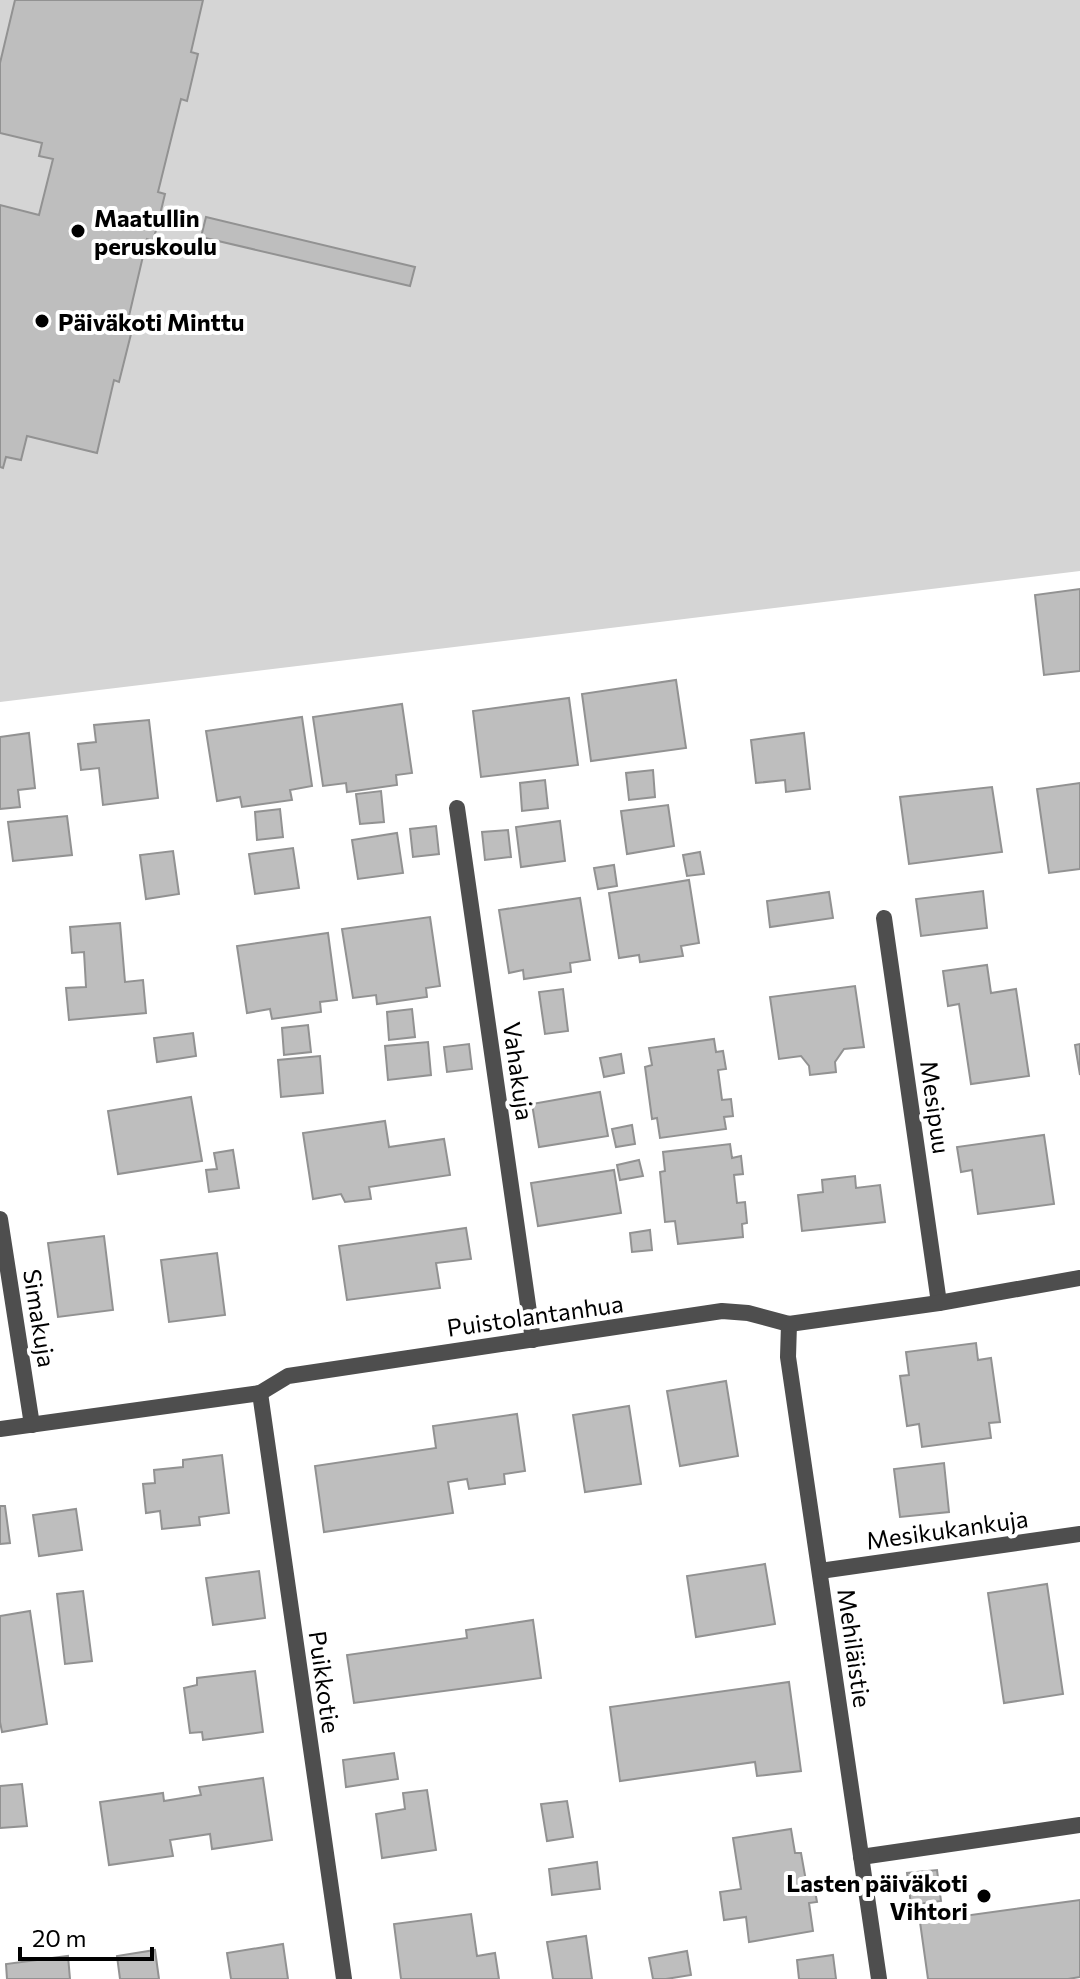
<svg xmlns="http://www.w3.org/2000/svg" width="1080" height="1979" font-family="Commissioner,sans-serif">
<rect width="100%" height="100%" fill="#fff"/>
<path fill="#d5d5d5" d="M0,0H1080V571L0,702Z"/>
<g fill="#bebebe" stroke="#929292" stroke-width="2">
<path d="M15,0H203L191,52L198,54L187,101L181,99L158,192L165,194L158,223L153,241L147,239L125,333L131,334L119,382L114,380L97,453L27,436L21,460L6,457L3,468L0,467V205L39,215L53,159L39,156L42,143L0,133V63Z"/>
<path d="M206,217L415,267L410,286L201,237Z"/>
<path d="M1080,589V671L1044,675L1035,595Z"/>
<path d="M676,680L686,748L591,761L582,694Z"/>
<path d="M569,698L578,765L481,777L473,711Z"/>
<path d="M402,704L412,773L396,775L397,785L347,792L346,783L323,786L313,717Z"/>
<path d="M302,717L312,786L290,790L292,800L242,807L240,797L217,801L206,731Z"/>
<path d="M149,720L158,798L103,805L99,768L81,770L78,744L96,742L94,725Z"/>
<path d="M29,733L35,788L18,790L20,807L0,809V737Z"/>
<path d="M804,733L810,789L786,792L785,780L756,783L751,740Z"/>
<path d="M653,770L655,797L629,800L626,773Z"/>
<path d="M545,780L548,808L522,811L520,783Z"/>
<path d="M1080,783V869L1049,873L1037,789Z"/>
<path d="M992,787L1002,852L909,864L900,797Z"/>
<path d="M381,791L384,822L360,824L356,794Z"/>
<path d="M668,805L674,846L627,854L621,811Z"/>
<path d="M280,809L283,837L257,840L255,812Z"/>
<path d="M67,816L72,855L13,861L8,822Z"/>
<path d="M560,821L565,861L521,867L516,827Z"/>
<path d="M436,826L439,854L413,857L410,829Z"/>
<path d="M508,830L511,857L485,860L482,832Z"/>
<path d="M397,833L403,873L358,879L352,840Z"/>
<path d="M293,848L299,888L255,894L249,854Z"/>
<path d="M173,851L179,894L146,899L140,855Z"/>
<path d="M700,852L704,874L687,876L683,855Z"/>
<path d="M614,865L617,886L598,889L594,868Z"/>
<path d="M689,880L699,943L681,946L683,956L640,962L639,955L619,958L609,893Z"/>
<path d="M983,891L987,928L921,936L916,899Z"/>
<path d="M829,892L833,918L770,927L767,901Z"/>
<path d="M580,898L590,960L570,963L571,972L524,979L523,970L509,973L499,910Z"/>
<path d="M430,917L440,986L426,988L427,997L377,1004L376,995L353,998L342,929Z"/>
<path d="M120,923L125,982L143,980L146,1013L69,1020L66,988L86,987L84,952L72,953L70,927Z"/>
<path d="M328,933L337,1000L320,1002L321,1012L272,1019L270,1009L247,1013L237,946Z"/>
<path d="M987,965L991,993L1016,989L1029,1076L971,1084L959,1004L948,1006L943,971Z"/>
<path d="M855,986L864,1047L844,1049L835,1062L836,1072L810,1075L809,1066L801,1056L779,1059L770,997Z"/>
<path d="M563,989L568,1031L545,1034L539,992Z"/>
<path d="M412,1009L415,1037L389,1040L387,1012Z"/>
<path d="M308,1025L311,1052L284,1055L282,1028Z"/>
<path d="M193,1033L196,1056L157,1062L154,1038Z"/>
<path d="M714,1039L716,1052L723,1051L726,1069L718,1070L722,1100L731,1099L733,1116L724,1117L726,1129L660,1138L657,1118L652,1119L645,1067L652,1065L649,1048Z"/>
<path d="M428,1042L431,1075L388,1080L385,1046Z"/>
<path d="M469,1044L472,1069L447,1072L444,1047Z"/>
<path d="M1080,1044V1075L1075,1045Z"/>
<path d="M621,1054L624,1073L604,1077L600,1058Z"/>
<path d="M320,1056L323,1093L281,1097L278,1060Z"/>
<path d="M600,1092L608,1136L539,1147L532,1104Z"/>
<path d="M191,1097L202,1161L118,1174L108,1111Z"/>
<path d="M385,1121L389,1147L444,1139L450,1175L369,1187L371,1199L345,1202L341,1194L313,1199L303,1133Z"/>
<path d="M632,1125L635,1144L616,1147L612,1129Z"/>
<path d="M1044,1135L1054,1204L978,1214L972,1170L961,1172L957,1147Z"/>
<path d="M730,1144L732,1158L741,1156L743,1174L734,1175L737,1203L745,1202L747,1223L742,1224L743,1237L678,1244L675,1221L665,1222L660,1172L665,1171L663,1152Z"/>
<path d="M233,1150L239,1188L209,1192L206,1170L217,1169L214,1153Z"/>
<path d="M639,1160L643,1176L620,1180L617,1165Z"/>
<path d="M614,1170L621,1213L538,1226L531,1183Z"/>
<path d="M855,1176L856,1188L880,1185L885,1222L802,1231L798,1195L823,1192L822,1180Z"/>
<path d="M466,1228L471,1259L436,1263L440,1288L347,1300L339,1246Z"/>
<path d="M650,1230L652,1250L632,1252L630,1233Z"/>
<path d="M104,1236L113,1310L58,1317L48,1243Z"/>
<path d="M217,1253L225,1315L169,1322L161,1260Z"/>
<path d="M976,1343L978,1360L991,1358L1000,1422L989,1423L991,1438L922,1447L919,1424L907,1426L900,1376L909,1375L906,1352Z"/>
<path d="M726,1381L738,1456L680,1466L667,1391Z"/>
<path d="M629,1406L641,1484L585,1492L573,1415Z"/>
<path d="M517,1414L525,1471L504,1474L505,1484L469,1489L467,1479L448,1482L453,1513L324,1532L315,1466L436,1448L433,1426Z"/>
<path d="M222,1455L229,1513L199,1517L200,1525L162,1529L160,1511L146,1513L143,1484L155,1483L154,1470L183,1467V1460Z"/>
<path d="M944,1463L949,1512L900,1517L894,1469Z"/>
<path d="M0,1506H5L10,1543L0,1544Z"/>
<path d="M76,1509L82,1550L39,1556L33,1515Z"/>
<path d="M765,1564L775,1624L696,1637L687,1576Z"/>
<path d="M259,1571L265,1618L213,1625L206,1578Z"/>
<path d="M1047,1584L1063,1694L1004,1703L988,1593Z"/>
<path d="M83,1591L92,1661L65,1664L57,1594Z"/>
<path d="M30,1611L47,1724L2,1732L0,1722V1616Z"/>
<path d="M533,1620L541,1678L354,1703L347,1655L467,1638L466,1630Z"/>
<path d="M255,1671L263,1732L203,1740L202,1732L190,1733L184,1688L197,1685V1678Z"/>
<path d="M789,1682L801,1771L757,1776L755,1762L620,1781L610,1707Z"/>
<path d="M394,1753L398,1779L346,1787L343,1760Z"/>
<path d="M263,1778L272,1840L212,1849L210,1834L170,1840L173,1856L109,1865L100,1802L163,1793L164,1801L201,1795L199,1787Z"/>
<path d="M22,1784L27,1826L0,1828V1786Z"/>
<path d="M427,1790L436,1850L382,1858L376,1814L405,1809L403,1793Z"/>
<path d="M567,1801L573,1837L547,1841L541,1804Z"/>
<path d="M791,1829L795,1853H801L806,1881L813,1880L817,1902L809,1903L813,1931L749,1942L746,1917L724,1920L720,1892L741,1889L733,1838Z"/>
<path d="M597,1862L600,1889L552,1895L549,1869Z"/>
<path d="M937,1870L941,1901L911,1905L907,1873Z"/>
<path d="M1080,1900V1977L1068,1979H928L920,1922Z"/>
<path d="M471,1914L477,1956L495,1953L499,1979H401L394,1924Z"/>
<path d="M586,1936L592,1979H553L547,1942Z"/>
<path d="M283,1944L288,1979H231L227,1953Z"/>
<path d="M155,1950L159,1979H120L117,1956Z"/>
<path d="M687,1951L691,1975L666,1979H653L649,1958Z"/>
<path d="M833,1955L836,1979H799L797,1960Z"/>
<path d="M68,1956L70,1979H7L6,1964Z"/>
</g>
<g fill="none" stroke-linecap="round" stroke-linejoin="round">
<path stroke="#4e4e4e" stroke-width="16" d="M861,1857L1080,1825"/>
<g stroke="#4e4e4e" stroke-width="16">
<path d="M457,808L533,1340"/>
<path d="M884,918L939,1303"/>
<path d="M0,1219L32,1425"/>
<path d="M789,1324L788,1357L879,1979"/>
<path d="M260,1393L344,1979"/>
<path d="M0,1429L260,1393L288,1376L722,1311L748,1313L789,1324L939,1303L1080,1278"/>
<path d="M820,1571L1080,1534"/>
</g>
</g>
<g fill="#000" stroke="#fff" stroke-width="3">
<circle cx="78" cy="231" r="8"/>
<circle cx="42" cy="321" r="8"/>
<circle cx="984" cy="1896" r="8"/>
</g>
<g text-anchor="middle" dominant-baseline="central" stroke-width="8" stroke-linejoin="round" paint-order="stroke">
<g font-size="24" font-weight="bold" fill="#000" stroke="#fff" text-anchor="start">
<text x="94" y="217">Maatullin<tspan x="94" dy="28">peruskoulu</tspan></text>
<text x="58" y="321">Päiväkoti Minttu</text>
<text x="968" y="1882" text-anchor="end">Lasten päiväkoti<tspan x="968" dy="28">Vihtori</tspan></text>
</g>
<g font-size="24" fill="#000" stroke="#fff">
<text transform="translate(519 1071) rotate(82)">Vahakuja</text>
<text transform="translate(936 1107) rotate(82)">Mesipuu</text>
<text transform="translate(535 1315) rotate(-8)">Puistolantanhua</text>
<text transform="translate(40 1318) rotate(81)">Simakuja</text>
<text transform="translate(947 1529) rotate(-8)">Mesikukankuja</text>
<text transform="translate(855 1648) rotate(82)">Mehiläistie</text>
<text transform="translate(325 1682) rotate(82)">Puikkotie</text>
</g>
</g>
<path d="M20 1947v12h132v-12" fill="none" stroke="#000000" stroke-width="4"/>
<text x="32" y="1947" font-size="24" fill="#000000" stroke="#ffffff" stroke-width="6" paint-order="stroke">20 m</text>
</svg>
